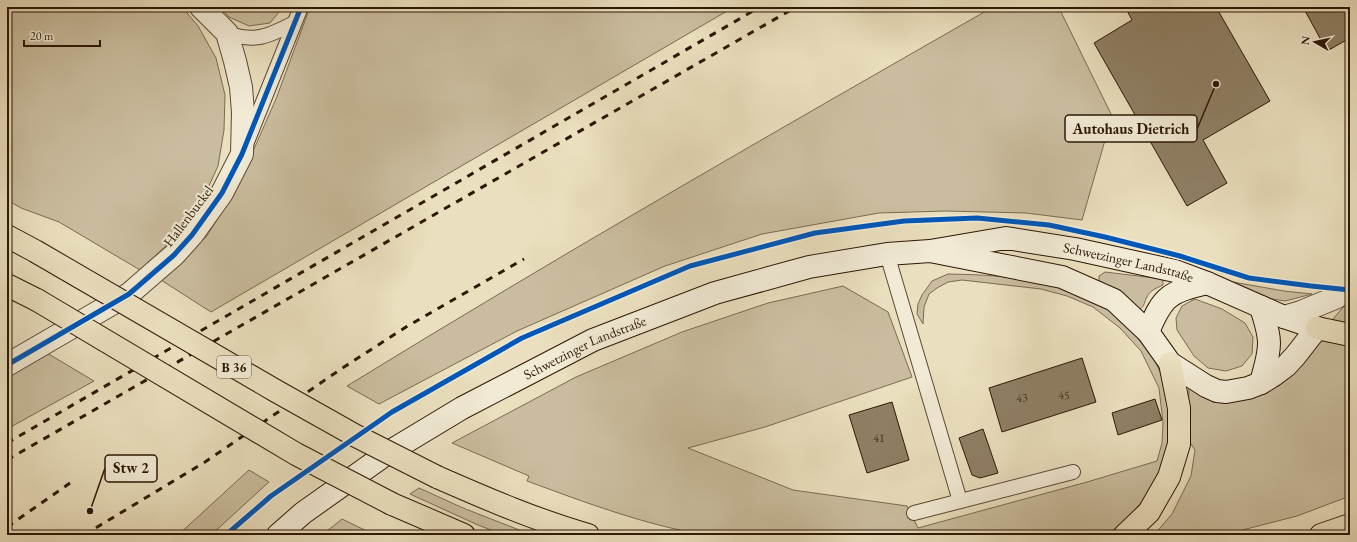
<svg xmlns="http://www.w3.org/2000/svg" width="1357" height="542" font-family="'EB Garamond',serif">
<rect width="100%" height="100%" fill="#eadfbe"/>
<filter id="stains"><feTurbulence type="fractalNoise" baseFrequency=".005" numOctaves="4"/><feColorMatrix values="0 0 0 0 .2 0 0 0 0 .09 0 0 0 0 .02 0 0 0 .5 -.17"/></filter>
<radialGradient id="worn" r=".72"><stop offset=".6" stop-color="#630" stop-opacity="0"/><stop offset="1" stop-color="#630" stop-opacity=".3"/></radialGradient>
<g fill="#cabd9f" stroke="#7c6a52">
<path d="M7,7H182L198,26L216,58L225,95L224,130L218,166L198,210L184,228L168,244L140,270L59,222L21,208L7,200Z"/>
<path d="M220,7H283L270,23L249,26L229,17Z"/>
<path d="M310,7H734L211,312L161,280L206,237L235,192L276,99Z"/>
<path d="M993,7H1065L1060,10L1112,116L1082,220L1026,213L946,211L879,213L762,234L665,266L517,331L379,404L347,386C560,255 776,131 993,7Z"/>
<path d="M1105,272L1163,279V285C1157,288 1150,290 1147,297C1144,302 1145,306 1140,309L1111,287L1099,281V276Z"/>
<path d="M948,274C996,275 1043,277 1087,299C1093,302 1100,304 1106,308C1170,350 1189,428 1148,493C1137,509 1122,526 1105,535H705C645,525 584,502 527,481L529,476L452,443L576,377L682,332L768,303L843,286L888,312L912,377L765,427L688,448L793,490L907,506L918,528L1087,482L1157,461L1162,443L1163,423L1159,388L1141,351L1120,328L1093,307L1067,296L1041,289L962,280L948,282L937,288L929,294L924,307L923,324L917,314L918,304L922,295L932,281Z"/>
<path d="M1233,282L1284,291L1312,294L1285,301L1266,298Z"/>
<path d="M1195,299L1222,309L1245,323L1253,337L1252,354L1242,366L1226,371L1208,368L1194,356L1177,330L1176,318L1182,306Z"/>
<path d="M1350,299V326L1332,322L1333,319Z"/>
<path d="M1319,338L1350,344V496L1297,516L1223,535H1154L1172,514L1191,476L1195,450L1187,438L1189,389H1192L1215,399Z"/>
<path d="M47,353L94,381L7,429V376Z"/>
<path d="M249,470L269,482L211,535H178Z"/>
<path d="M419,488L463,508L532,535H504L478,525L410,494Z"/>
<path d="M342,519L375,535H322Z"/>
</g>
<g fill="#8f7f65" stroke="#2d1705">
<path d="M1125,7H1216L1270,101L1203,140L1227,183L1187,206L1094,43L1132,20Z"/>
<path d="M1303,7H1350V38L1327,51Z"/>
<path d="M1082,358L1096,402L1002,432L989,388Z"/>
<path d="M1155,399L1162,420L1118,435L1112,413Z"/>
<path d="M892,402L909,460L867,473L849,415Z"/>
<path d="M983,429L998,473L980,478L972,475L959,438Z"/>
</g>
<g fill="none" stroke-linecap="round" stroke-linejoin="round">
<g stroke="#5c4933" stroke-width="16">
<g id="lane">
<path d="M227,33C255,43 269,36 294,23"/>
<path d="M247,142L301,7"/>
<path d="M887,254L960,501"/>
<path d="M914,513L1073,472"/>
</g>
</g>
<g stroke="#5c4933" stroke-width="24">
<g id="street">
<path d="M1284,317L1301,312L1337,297"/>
<path d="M7,365L129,294L174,255L192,235L222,193L242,154L243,112L241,87L235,61L227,33L201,7"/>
</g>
</g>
<g stroke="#2d1705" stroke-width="24">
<g id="secondary">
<path d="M1148,332C1163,295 1170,292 1207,283"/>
<path d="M1261,383C1264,370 1269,357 1269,343C1269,331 1264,318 1261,307"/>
<path id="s1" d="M278,535L303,513L389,452L462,408L593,340L715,293L809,267L887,254L930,251L1006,238L1075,249L1175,271L1207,283L1284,317L1317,328L1296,355L1286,366L1274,375L1261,383L1248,388L1226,392L1217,391L1206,386L1170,363L1148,332L1114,300L1062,277L930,251"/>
</g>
</g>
<g stroke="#2d1705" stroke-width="24">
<g id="highway">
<path d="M7,236L35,251"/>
<path d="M7,285L37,300"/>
<path d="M1317,328L1350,335"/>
<path d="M437,477C487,499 536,520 588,535"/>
<path d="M392,504L464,535"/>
<path d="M1125,535L1149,512L1169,477L1179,444V408L1170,363"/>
<path d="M1321,535L1350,525"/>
</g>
</g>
<use href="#lane" stroke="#f1ead5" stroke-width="14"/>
<use href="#street" stroke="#f1ead5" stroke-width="22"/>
<use href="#secondary" stroke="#f1ead5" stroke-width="22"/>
<use href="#highway" stroke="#eadfbe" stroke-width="22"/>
<g stroke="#2d1705" stroke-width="3" stroke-dasharray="7 7" stroke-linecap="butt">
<path d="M7,443L760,7"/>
<path d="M7,460L796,7"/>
<path d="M7,527L70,483"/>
<path d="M84,535L205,462L344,367L406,327L524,259"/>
</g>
<g stroke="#2d1705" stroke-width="24" stroke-linecap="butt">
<g id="highway-bridge">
<path d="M35,251L276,391L356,436L437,477"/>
<path d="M37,300L296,454L392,504"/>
</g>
</g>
<use href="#highway-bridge" stroke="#eadfbe" stroke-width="22"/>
<g stroke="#f1ead5" stroke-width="8">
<g id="cycleway">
<path d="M7,365L129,294L174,255L192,235L222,193L242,154L301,7"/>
<path d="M226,535L271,496L392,412L522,338L690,266L815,233L904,221L977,218L1049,225L1105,237L1180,256L1249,278L1311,286L1350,290"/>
</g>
</g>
<use href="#cycleway" stroke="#0057b8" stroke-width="5"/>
</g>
<g text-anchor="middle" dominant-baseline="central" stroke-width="4" stroke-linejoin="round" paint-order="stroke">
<g font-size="12" fill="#46311d">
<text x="1064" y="395">45</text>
<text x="1022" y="398">43</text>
<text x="879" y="438">41</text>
</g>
<rect fill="#f1ead5" stroke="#685643" stroke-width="1" x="217" y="356" width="34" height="22" rx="3"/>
<g font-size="13" font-weight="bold" fill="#2d1705">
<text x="234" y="367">B 36</text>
</g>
<g font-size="14" fill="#2d1705" stroke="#f1ead5">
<text transform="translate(188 216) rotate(-53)">Hallenbuckel</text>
<text stroke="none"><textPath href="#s1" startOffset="924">Schwetzinger Landstraße</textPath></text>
<text stroke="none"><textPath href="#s1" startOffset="361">Schwetzinger Landstraße</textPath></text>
</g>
</g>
<path fill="none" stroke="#2d1705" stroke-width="1.5" d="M1216 84L1197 129M90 511L105 468"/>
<g fill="#2d1705" stroke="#f1ead5" stroke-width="1.5">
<circle cx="1216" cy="84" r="4"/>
<circle cx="90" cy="511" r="4"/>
</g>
<g fill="#f1ead5" stroke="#2d1705" stroke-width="1.5">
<rect x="1065" y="115" width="132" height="27" rx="4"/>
<rect x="105" y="455" width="52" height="27" rx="4"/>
</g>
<g font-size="15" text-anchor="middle" font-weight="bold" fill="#2d1705">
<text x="1131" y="134">Autohaus Dietrich</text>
<text x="131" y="473">Stw 2</text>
</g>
<rect width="1357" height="542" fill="none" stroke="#eadfbe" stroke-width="24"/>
<rect x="8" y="8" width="1341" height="526" fill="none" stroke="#2d1705" stroke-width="2"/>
<rect x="12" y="12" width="1333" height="518" fill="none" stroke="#2d1705"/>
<g transform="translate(1315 42) rotate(279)" stroke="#f1ead5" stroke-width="3" paint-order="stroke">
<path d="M0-3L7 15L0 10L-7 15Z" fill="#2d1705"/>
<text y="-6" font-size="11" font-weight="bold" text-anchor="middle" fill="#2d1705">N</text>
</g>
<path d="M24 40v6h76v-6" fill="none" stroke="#2d1705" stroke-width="2"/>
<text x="30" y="40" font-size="12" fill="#2d1705" stroke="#f1ead5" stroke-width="3" paint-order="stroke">20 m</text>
<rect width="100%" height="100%" filter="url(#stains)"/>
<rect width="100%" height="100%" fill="url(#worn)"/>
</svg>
